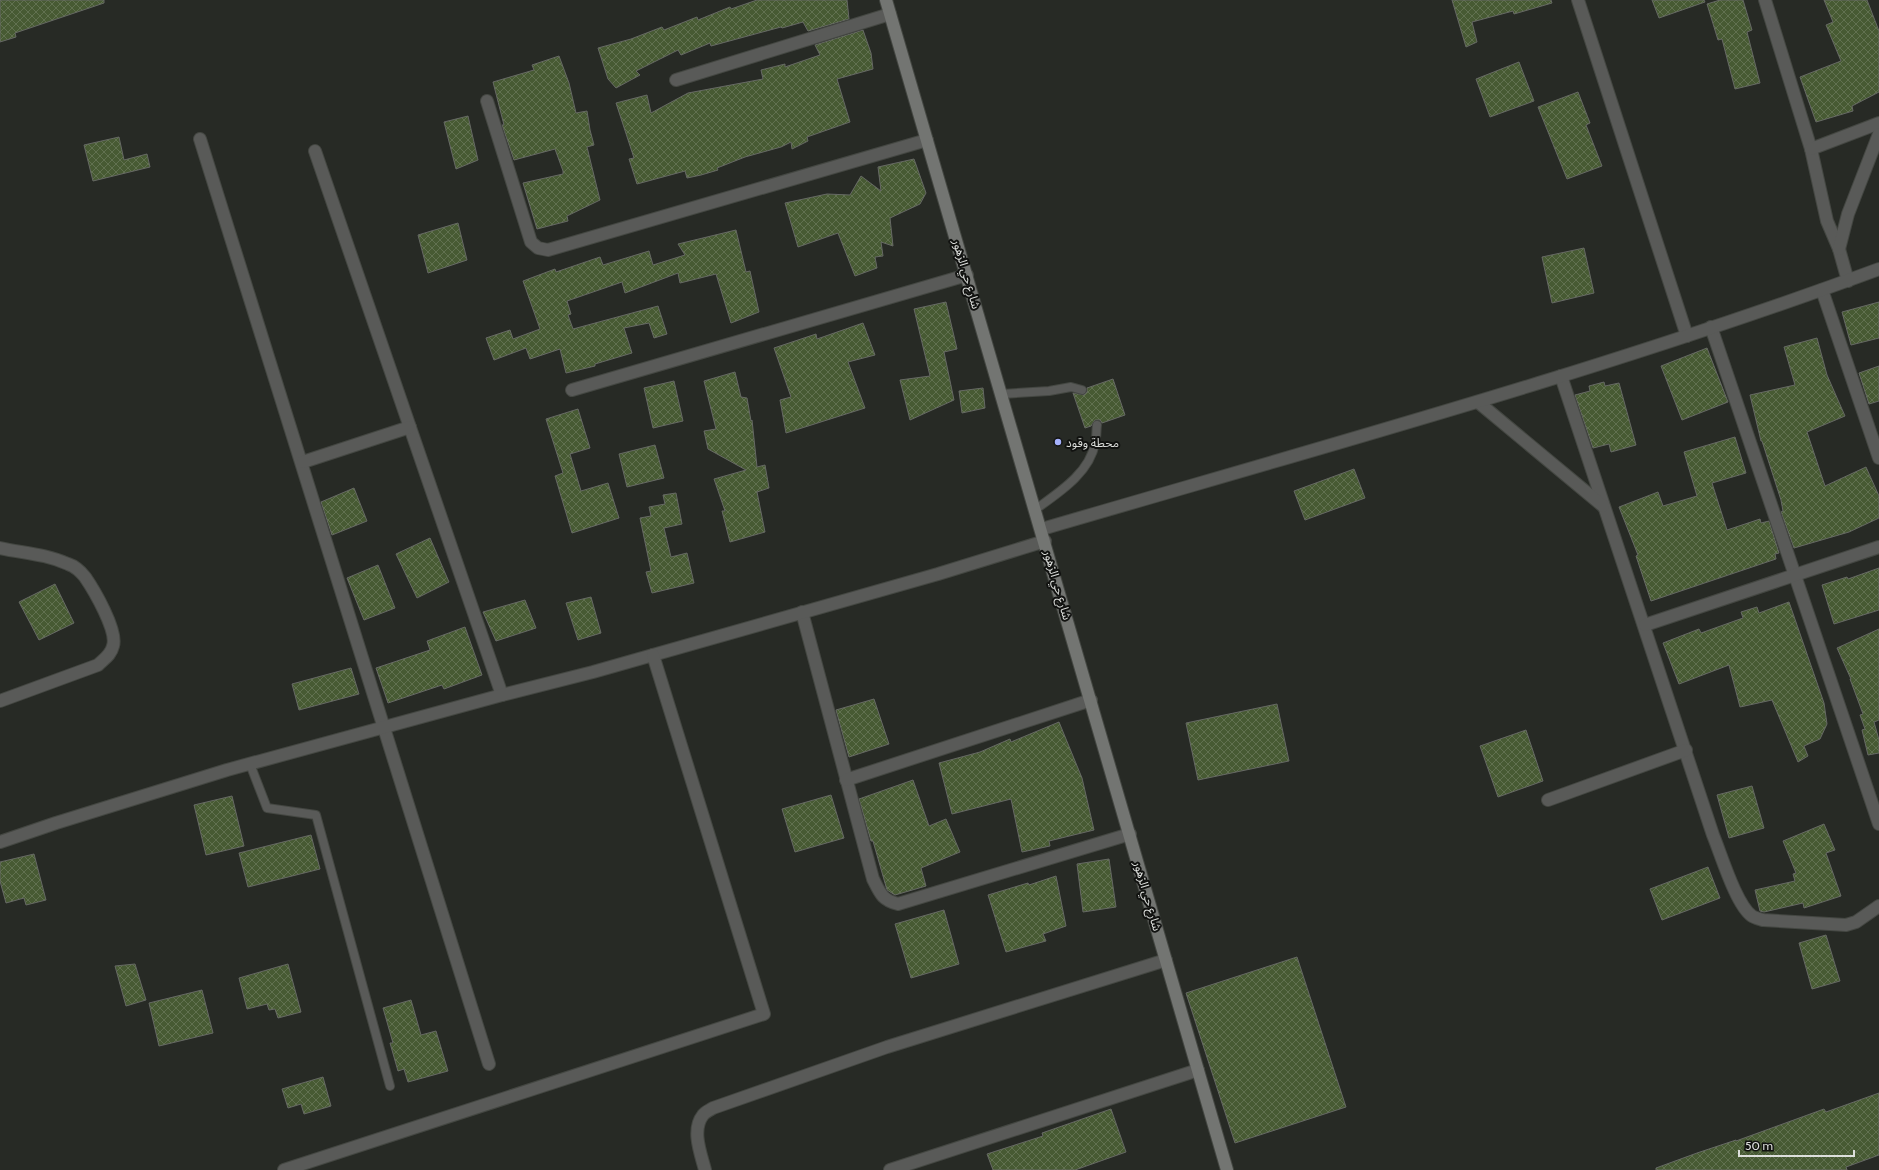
<svg xmlns="http://www.w3.org/2000/svg" width="1879" height="1170" font-family="Cabin,'Noto Sans Arabic',sans-serif">
<defs>
<pattern id="building-cross-hatch" width="8" height="8" patternUnits="userSpaceOnUse"><rect width="8" height="8" fill="#475a33"/><path d="M0 0l8 8M0 8l8-8" fill="none" stroke="#617150"/></pattern>
</defs>
<rect width="100%" height="100%" fill="#272a25"/>
<g fill="url(#building-cross-hatch)" stroke="#666964">
<path d="M0,0H104V3L15,33L16,37L0,42Z"/>
<path d="M757,0H847L849,19L808,31L803,22L782,28L781,27L711,46L710,43L681,55L678,50L636,71L640,75L616,88L608,79L598,48L631,39L662,27L664,30L697,17L698,20L730,7L731,9Z"/>
<path d="M1452,0H1551L1552,3L1514,14L1513,11L1472,22L1477,42L1466,47Z"/>
<path d="M1652,0H1704L1705,2L1659,18Z"/>
<path d="M1720,0H1743L1752,30L1747,32L1760,83L1735,89L1722,39L1718,40L1707,4Z"/>
<path d="M1824,0H1867L1879,31V92L1852,106L1853,111L1816,122L1800,77L1841,61L1826,25L1833,22Z"/>
<path d="M863,30L871,53L873,69L837,79L850,122L807,137L808,141L792,149L791,142L781,147L745,157L717,168L718,170L701,175L687,178L685,171L637,184L629,159L634,158L616,103L647,95L651,113L688,93L763,79L761,70L785,64V67L820,55L815,45Z"/>
<path d="M559,56L569,83L576,113L587,111L590,130L594,145L587,147L600,200L567,216L568,221L537,229L523,183L563,174V171L555,149L514,160L502,125H504L493,82L534,70L532,65Z"/>
<path d="M1519,62L1534,101L1490,117L1476,79Z"/>
<path d="M1578,92L1590,123L1586,125L1602,166L1567,179L1538,107Z"/>
<path d="M468,116L478,160L456,169L444,122Z"/>
<path d="M119,137L124,160L147,154L150,167L93,181L84,145Z"/>
<path d="M914,159L926,193L920,204L890,218L893,246L881,242L883,256L875,257L877,268L855,276L838,233L798,247L785,203L827,194L850,195L861,176L881,191L878,167Z"/>
<path d="M458,223L467,260L428,273L418,235Z"/>
<path d="M736,230L746,272L750,271L759,312L731,323L716,274L680,283L678,273L625,293L622,282L567,301L571,314L568,315L573,329L658,306L667,334L654,338L649,323L624,328L632,353L595,364V366L566,373L560,349L530,359L526,348L494,360L486,338L510,330L513,339L540,329L523,281L555,269L556,272L600,257L603,265L649,251L653,265L685,255L678,244Z"/>
<path d="M1584,248L1594,293L1552,303L1542,257Z"/>
<path d="M946,302L957,349L944,352L954,400L910,420L900,380L930,376L914,309Z"/>
<path d="M1879,302V338L1851,345L1842,312Z"/>
<path d="M863,323L875,355L848,362L865,408L786,433L780,400L791,397L774,348L816,334L817,339Z"/>
<path d="M1817,338L1827,375L1845,416L1807,432L1825,486L1866,467L1879,496V518L1849,532L1794,548L1781,512L1783,511L1781,500L1762,441H1761L1750,395L1795,385L1784,347Z"/>
<path d="M1707,348L1728,402L1682,420L1661,366Z"/>
<path d="M1879,366V401L1869,404L1859,373Z"/>
<path d="M735,372L741,397L747,398L751,421L752,420L757,467L765,465L769,488L757,492L765,532L730,542L722,511H725L714,479L746,470L708,449L704,431L716,429L704,381Z"/>
<path d="M1113,379L1125,415L1102,423L1100,420H1095L1091,426L1085,428L1073,393L1084,395L1087,392V388Z"/>
<path d="M674,381L683,421L653,428L644,388Z"/>
<path d="M1604,382L1605,386L1619,383L1636,445L1611,452L1609,444L1593,448L1575,395L1590,391L1589,386Z"/>
<path d="M983,388L985,408L962,413L959,391Z"/>
<path d="M578,409L590,448L570,454L581,491L608,483L619,518L572,533L555,476L563,473L546,419Z"/>
<path d="M1735,437L1746,473L1712,483L1727,530L1760,519L1761,523L1769,521L1779,553L1775,554L1776,559L1651,601L1636,556L1638,555L1619,507L1658,492L1663,506L1697,496L1684,452Z"/>
<path d="M655,445L664,478L627,487L619,454Z"/>
<path d="M1354,469L1365,498L1305,520L1294,491Z"/>
<path d="M354,488L367,521L332,535L321,502Z"/>
<path d="M676,493L682,524L664,528L671,557L687,553L694,583L652,593L646,572L651,571L640,518L651,516L649,507L665,504L663,495Z"/>
<path d="M430,538L449,582L417,598L396,554Z"/>
<path d="M378,565L395,608L364,620L347,578Z"/>
<path d="M1879,568V610L1834,624L1822,585L1847,577L1848,579Z"/>
<path d="M55,584L74,623L39,640L19,602Z"/>
<path d="M591,597L601,633L578,640L566,603Z"/>
<path d="M525,600L536,628L496,641L483,612Z"/>
<path d="M1789,602L1824,703L1827,724L1820,739L1804,746L1808,756L1798,762L1772,700L1740,707L1729,665L1679,684L1663,643L1699,629L1701,633L1743,618L1741,612L1757,607L1759,613Z"/>
<path d="M465,627L482,675L444,689L442,685L388,703L376,668L430,650L427,641Z"/>
<path d="M1879,629V720L1874,722L1879,740V753L1868,755L1862,730L1865,729L1860,715L1863,714L1850,679H1851L1837,648Z"/>
<path d="M351,668L359,694L299,710L292,684Z"/>
<path d="M874,699L889,744L849,757L836,710Z"/>
<path d="M1277,704L1289,761L1198,780L1186,723Z"/>
<path d="M1059,722L1082,778L1094,830L1049,841L1050,846L1022,852L1011,799L952,814L939,763L980,752L1010,739L1011,742Z"/>
<path d="M1526,730L1543,781L1498,797L1480,746Z"/>
<path d="M913,780L929,826L946,819L960,852L921,868L926,886L895,895L887,890L873,841H871L859,799Z"/>
<path d="M1752,786L1764,828L1729,838L1717,795Z"/>
<path d="M831,795L844,838L795,852L782,809Z"/>
<path d="M232,796L244,846L206,855L194,805Z"/>
<path d="M1824,824L1835,850L1826,853L1841,896L1804,908L1803,903L1764,912L1760,911L1755,890L1795,881L1793,874L1796,873L1783,841Z"/>
<path d="M311,835L320,869L248,887L239,853Z"/>
<path d="M34,854L46,900L26,905L24,898L6,903L0,881V862Z"/>
<path d="M1109,859L1116,907L1083,912L1077,864Z"/>
<path d="M1708,867L1720,898L1662,920L1650,889Z"/>
<path d="M1056,876L1066,926L1043,934L1046,941L1006,952L988,895L1028,883L1029,885Z"/>
<path d="M944,910L959,964L911,978L895,924Z"/>
<path d="M1826,935L1840,981L1812,989L1799,943Z"/>
<path d="M1297,957L1346,1107L1235,1143L1186,993Z"/>
<path d="M135,964L146,1000L126,1006L115,966Z"/>
<path d="M288,964L301,1012L278,1018L275,1009L269,1010L267,1004L247,1009L239,978Z"/>
<path d="M202,990L213,1033L159,1046L149,1003Z"/>
<path d="M411,1000L421,1035L436,1031L448,1071L408,1082L404,1069L398,1071L390,1043H393L383,1008Z"/>
<path d="M323,1077L331,1106L304,1114L301,1104L288,1108L282,1089Z"/>
<path d="M1879,1093V1155L1846,1167L1847,1170H1656V1168L1697,1153L1736,1140V1141L1824,1109L1826,1112Z"/>
<path d="M1111,1109L1126,1152L1075,1170H993L987,1154L1043,1136L1042,1133Z"/>
</g>
<g fill="none" stroke-linecap="round" stroke-linejoin="round">
<g stroke="#444742" stroke-width="10">
<g id="lane">
<path d="M1002,394L1049,391L1071,387L1082,390"/>
<path d="M1036,509C1058,493 1090,473 1095,443C1097,437 1096,431 1097,425"/>
<path d="M250,764L267,808L316,815L390,1086"/>
</g>
</g>
<g stroke="#444742" stroke-width="14">
<g id="street">
<path d="M1578,0L1687,336"/>
<path d="M1765,0L1811,149L1827,221L1839,249L1848,281"/>
<path d="M676,80L890,14"/>
<path d="M487,101L531,242L538,248L548,250L927,140"/>
<path d="M200,139L489,1064"/>
<path d="M1811,149L1879,123"/>
<path d="M315,151L502,695"/>
<path d="M1839,249L1848,214L1879,134"/>
<path d="M1822,290L1879,458"/>
<path d="M1711,327L1879,824"/>
<path d="M1561,376L1713,835C1721,854 1736,905 1752,916C1755,918 1760,919 1763,920L1846,925L1856,922L1879,906"/>
<path d="M572,390L967,275"/>
<path d="M1478,402L1603,506"/>
<path d="M303,462L410,427"/>
<path d="M1042,529C1322,447 1605,370 1879,269"/>
<path d="M0,548C23,553 46,554 68,564C74,566 81,572 85,577C94,590 118,631 113,646C111,655 104,659 98,665L0,701"/>
<path d="M802,612L873,879C880,893 882,900 898,904L1130,834"/>
<path d="M1645,625L1879,547"/>
<path d="M846,780L1091,700"/>
<path d="M1548,800L1686,750"/>
<path d="M0,842L56,823L227,770L502,695L593,672L938,574L1045,541"/>
<path d="M284,1170L764,1014L653,655"/>
<path d="M705,1170C701,1154 691,1130 703,1115C705,1112 710,1110 713,1108L887,1047L1166,960"/>
<path d="M890,1170L1198,1070"/>
</g>
</g>
<g stroke="#444742" stroke-width="14">
<path id="secondary" d="M886,0L1227,1170"/>
</g>
<use href="#lane" stroke="#595a58" stroke-width="8"/>
<use href="#street" stroke="#595a58" stroke-width="12"/>
<use href="#secondary" stroke="#737572" stroke-width="12"/>
</g>
<circle fill="#a5b1fc" stroke="#111210" stroke-width="1.5" cx="1058" cy="442" r="4"/>
<g text-anchor="middle" dominant-baseline="central" stroke-width="4" stroke-linejoin="round" paint-order="stroke">
<g font-size="12" fill="#dddfdc" stroke="#111210">
<text transform="translate(967 274) rotate(74)">شارع حي الزهور</text>
<text transform="translate(1058 585) rotate(74)">شارع حي الزهور</text>
<text transform="translate(1148 896) rotate(74)">شارع حي الزهور</text>
</g>
<g font-size="12" fill="#dddfdc" stroke="#111210" text-anchor="start">
<text x="1066" y="442">محطة وقود</text>
</g>
</g>
<path d="M1739 1150v6h115v-6" fill="none" stroke="#dddfdc" stroke-width="2"/>
<text x="1745" y="1150" font-size="12" fill="#dddfdc" stroke="#111210" stroke-width="3" paint-order="stroke">50 m</text>
</svg>
